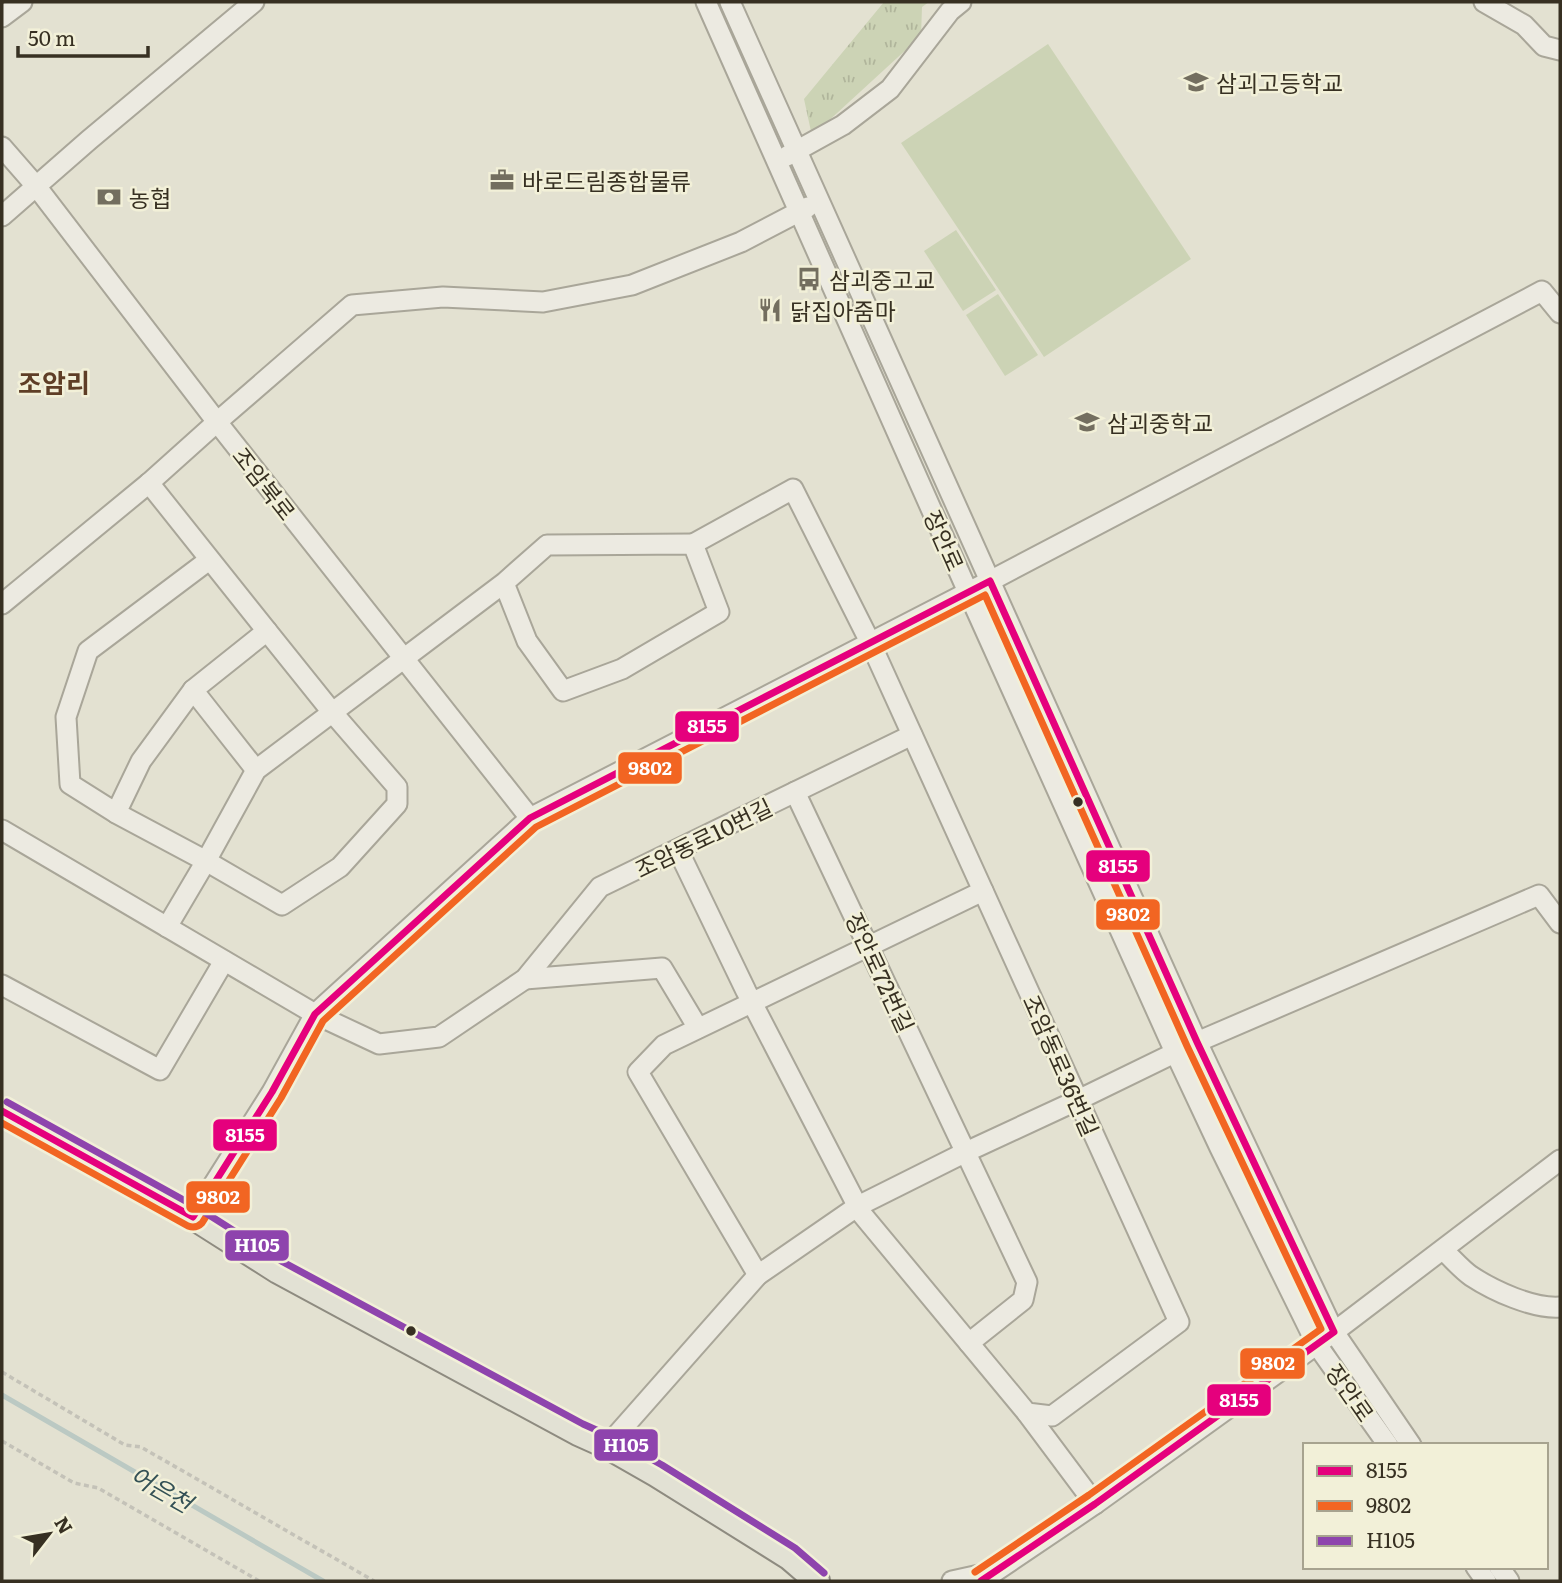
<svg xmlns="http://www.w3.org/2000/svg" width="1562" height="1583" font-family="Literata,'Noto Sans KR',serif">
<defs>
<pattern id="grass-tufts" width="24" height="20" patternUnits="userSpaceOnUse" patternTransform="scale(1.75)"><rect width="24" height="20" fill="#ccd3b5"/><path d="M3 7l-1-3M5 7V3M7 7l1-3M15 17l-1-3M17 17v-4M19 17l1-3" fill="none" stroke="#b0b59b"/></pattern>
</defs>
<rect width="100%" height="100%" fill="#e3e1d1"/>
<path fill="url(#grass-tufts)" d="M884,2H929L922,7L921,36L812,136L804,99Z"/>
<g fill="#ccd3b5">
<path d="M1048,44L1191,259L1044,357L901,143Z"/>
<path d="M956,230L996,290L963,311L924,251Z"/>
<path d="M998,294L1038,355L1005,376L966,315Z"/>
</g>
<g fill="none" stroke-linecap="round" stroke-linejoin="round">
<path stroke="#bbc9c3" stroke-width="5" d="M2,1395L323,1581"/>
<g stroke="#a9a699" stroke-width="23">
<g id="minor">
<path d="M706,2L968,592L1175,1052L1220,1148L1317,1345L1388,1445"/>
<path d="M730,2L1197,1042L1334,1332L1411,1445"/>
<path d="M1484,2L1524,25L1544,46L1560,50"/>
<path d="M2,17L22,2"/>
<path d="M2,147L36,186L217,422L530,818"/>
<path d="M787,156L843,125L890,89L950,11L961,2"/>
<path d="M2,216L89,140L254,2"/>
<path d="M149,483L267,631"/>
<path d="M2,604L149,483L217,422L352,305L443,297L543,302L632,285L741,242L808,207"/>
<path d="M267,631L332,712L397,787V804L340,867L282,905L206,861L116,813L141,761L193,690Z"/>
<path d="M193,690L256,770"/>
<path d="M795,792L1027,1282L1023,1300L969,1343"/>
<path d="M116,813L70,784L66,717L88,651L209,560"/>
<path d="M2,830L315,1014L379,1044L439,1037L525,979L600,887L912,735"/>
<path d="M678,850L746,991L861,1213L1027,1413L1052,1416L1179,1322L870,642L793,489L693,544"/>
<path d="M983,891L664,1045L638,1072L758,1275L858,1206L966,1152L1078,1100L1197,1042L1539,895L1560,923"/>
<path d="M167,927L206,861L256,770L504,583L547,545L693,544L719,612L622,669L563,691L527,641L504,583"/>
<path d="M525,979L662,968L698,1028"/>
<path d="M2,985L160,1070L224,961"/>
<path d="M193,1217L272,1092L315,1014L530,818L990,581L1542,291L1560,313"/>
<path d="M1443,1250C1452,1258 1461,1269 1471,1276C1494,1291 1533,1309 1560,1307"/>
<path d="M1027,1413L1095,1504"/>
<path d="M607,1446L758,1275"/>
<path d="M1476,1567L1486,1581"/>
<path d="M1499,1567L1509,1581"/>
<path d="M952,1581L993,1572"/>
<path d="M981,1581L1095,1504L1334,1332L1560,1160"/>
</g>
</g>
<g stroke="#8e8b80" stroke-width="28">
<path id="major" d="M2,1111L193,1217L278,1271L578,1433L607,1446L656,1474L789,1557L817,1581"/>
</g>
<g stroke="#c4c2b8" stroke-width="3.5" stroke-dasharray="5 3.5" stroke-linecap="butt">
<path d="M2,1372L125,1445L141,1447L374,1581"/>
<path d="M2,1441L74,1483L98,1488L259,1581"/>
</g>
<use href="#minor" stroke="#eceae1" stroke-width="19"/>
<use href="#major" stroke="#e2e1d4" stroke-width="24"/>
<g stroke="#f2f0d8" stroke-width="12">
<path id="bus-1" d="M2,1111L193,1217L272,1092L315,1014L530,818L990,581L1197,1042L1334,1332L1095,1504L981,1581"/>
</g>
<g stroke="#f2f0d8" stroke-width="12">
<path id="bus-2" d="M2,1123L188,1226C193,1228 198,1227 202,1223L281,1098L323,1021L536,827L985,595L1187,1046L1321,1329L1089,1495L975,1572"/>
</g>
<g stroke="#f2f0d8" stroke-width="12">
<path id="bus-3" d="M7,1102L198,1208L283,1262L583,1424L612,1437L662,1465L795,1548L824,1573"/>
</g>
<use href="#bus-1" stroke="#e5007d" stroke-width="7"/>
<use href="#bus-2" stroke="#f26522" stroke-width="7"/>
<use href="#bus-3" stroke="#8e44ad" stroke-width="7"/>
</g>
<defs>
<g id="school-bare" transform="scale(1.89)"><path d="M0-5L7-2L0 1L-7-2ZM-4 1L0 2.5L4 1V4Q0 6-4 4Z" fill="#736e5f" stroke="#f2f0d8" stroke-width="2.5" paint-order="stroke"/></g>
<g id="office-bare" transform="scale(1.89)"><path d="M-6-3h4V-5.5h4V-3h4V5H-6ZM-1-4.5V-3h2v-1.5ZM-6 0V1H6V0Z" fill="#736e5f" stroke="#f2f0d8" stroke-width="2.5" paint-order="stroke"/></g>
<g id="bank-bare" transform="scale(1.89)"><path d="M-6-4H6V4H-6ZM0-2.3a2.3 2.3 0 1 0 0 4.6a2.3 2.3 0 1 0 0-4.6Z" fill="#736e5f" stroke="#f2f0d8" stroke-width="2.5" paint-order="stroke"/></g>
<g id="bus-bare" transform="scale(1.89)"><path d="M-5-6H5V4H4V6H2V4H-2V6H-4V4H-5ZM-3.5-4V0h7V-4ZM-3.5 1.2v1.5H-2V1.2ZM2 1.2v1.5H3.5V1.2Z" fill="#736e5f" stroke="#f2f0d8" stroke-width="2.5" paint-order="stroke"/></g>
<g id="restaurant-bare" transform="scale(1.89)"><path d="M-5-6h1v4h1v-4h1v4h1v-4h1v5L-1.5 .5V6h-2V.5L-5-1ZM5-6V6H3V1.5H1.5Q1.5-4 5-6Z" fill="#736e5f" stroke="#f2f0d8" stroke-width="2.5" paint-order="stroke"/></g>
</defs>
<g fill-rule="evenodd">
<use href="#school-bare" x="1196" y="82"/>
<use href="#office-bare" x="502" y="180"/>
<use href="#bank-bare" x="109" y="197"/>
<use href="#bus-bare" x="809" y="279"/>
<use href="#restaurant-bare" x="770" y="310"/>
<use href="#school-bare" x="1087" y="422"/>
</g>
<g fill="#373022" stroke="#f2f0d8" stroke-width="2.5">
<circle cx="1078" cy="802" r="6"/>
<circle cx="411" cy="1331" r="6"/>
</g>
<g text-anchor="middle" dominant-baseline="central" stroke-width="5" stroke-linejoin="round" paint-order="stroke">
<g font-size="23" fill="#373022" stroke="#f2f0d8" text-anchor="start">
<text x="1216" y="82">삼괴고등학교</text>
<text x="522" y="180">바로드림종합물류</text>
<text x="129" y="197">농협</text>
<text x="829" y="279">삼괴중고교</text>
<text x="790" y="310">닭집아줌마</text>
<text x="1107" y="422">삼괴중학교</text>
</g>
<g font-size="23" fill="#373022" stroke="#f2f0d8">
<text transform="translate(265 483) rotate(52)">조암북로</text>
<text transform="translate(945 540) rotate(66)">장안로</text>
<text transform="translate(703 837) rotate(-26)">조암동로10번길</text>
<text transform="translate(881 972) rotate(65)">장안로72번길</text>
<text transform="translate(1062 1065) rotate(66)">조암동로36번길</text>
<text transform="translate(1351 1392) rotate(55)">장안로</text>
</g>
<g font-size="24" font-style="italic" fill="#335055" stroke="#f2f0d8">
<text transform="translate(162 1488) rotate(30)">어은천</text>
</g>
<g font-size="26" font-weight="bold" fill="#5f3e26" stroke="#f2f0d8">
<text x="54" y="381">조암리</text>
</g>
</g>
<g stroke="#f2f0d8" stroke-width="2.5">
<rect x="674" y="710" width="66" height="33" rx="7" fill="#e5007d"/>
<rect x="617" y="751" width="66" height="34" rx="7" fill="#f26522"/>
<rect x="1085" y="849" width="66" height="34" rx="7" fill="#e5007d"/>
<rect x="1095" y="898" width="66" height="33" rx="7" fill="#f26522"/>
<rect x="212" y="1118" width="66" height="34" rx="7" fill="#e5007d"/>
<rect x="185" y="1180" width="66" height="34" rx="7" fill="#f26522"/>
<rect x="224" y="1229" width="66" height="33" rx="7" fill="#8e44ad"/>
<rect x="1239" y="1347" width="67" height="33" rx="7" fill="#f26522"/>
<rect x="1206" y="1383" width="66" height="34" rx="7" fill="#e5007d"/>
<rect x="593" y="1428" width="66" height="34" rx="7" fill="#8e44ad"/>
</g>
<g font-size="19" text-anchor="middle" font-weight="bold" fill="#fff">
<text x="707" y="733">8155</text>
<text x="650" y="775">9802</text>
<text x="1118" y="873">8155</text>
<text x="1128" y="921">9802</text>
<text x="245" y="1142">8155</text>
<text x="218" y="1204">9802</text>
<text x="257" y="1252">H105</text>
<text x="1273" y="1370">9802</text>
<text x="1239" y="1407">8155</text>
<text x="626" y="1452">H105</text>
</g>
<rect width="1562" height="1583" fill="none" stroke="#373022" stroke-width="7"/>
<rect x="1303" y="1443" width="245" height="126" fill="#f2f0d8" stroke="#a7a38f" stroke-width="2"/>
<rect x="1317" y="1466" width="35" height="10" fill="#e5007d" stroke="#a7a38f" stroke-width="2"/>
<text x="1366" y="1478" font-size="21" fill="#373022">8155</text>
<rect x="1317" y="1501" width="35" height="10" fill="#f26522" stroke="#a7a38f" stroke-width="2"/>
<text x="1366" y="1513" font-size="21" fill="#373022">9802</text>
<rect x="1317" y="1536" width="35" height="10" fill="#8e44ad" stroke="#a7a38f" stroke-width="2"/>
<text x="1366" y="1548" font-size="21" fill="#373022">H105</text>
<g transform="translate(49 1534) rotate(59)" stroke="#f2f0d8" stroke-width="5" paint-order="stroke">
<path d="M0-5L12 26L0 18L-12 26Z" fill="#373022"/>
<text y="-10" font-size="19" font-weight="bold" text-anchor="middle" fill="#373022">N</text>
</g>
<path d="M18 46v10h130v-10" fill="none" stroke="#373022" stroke-width="3.5"/>
<text x="28" y="46" font-size="21" fill="#373022" stroke="#f2f0d8" stroke-width="5" paint-order="stroke">50 m</text>
</svg>
